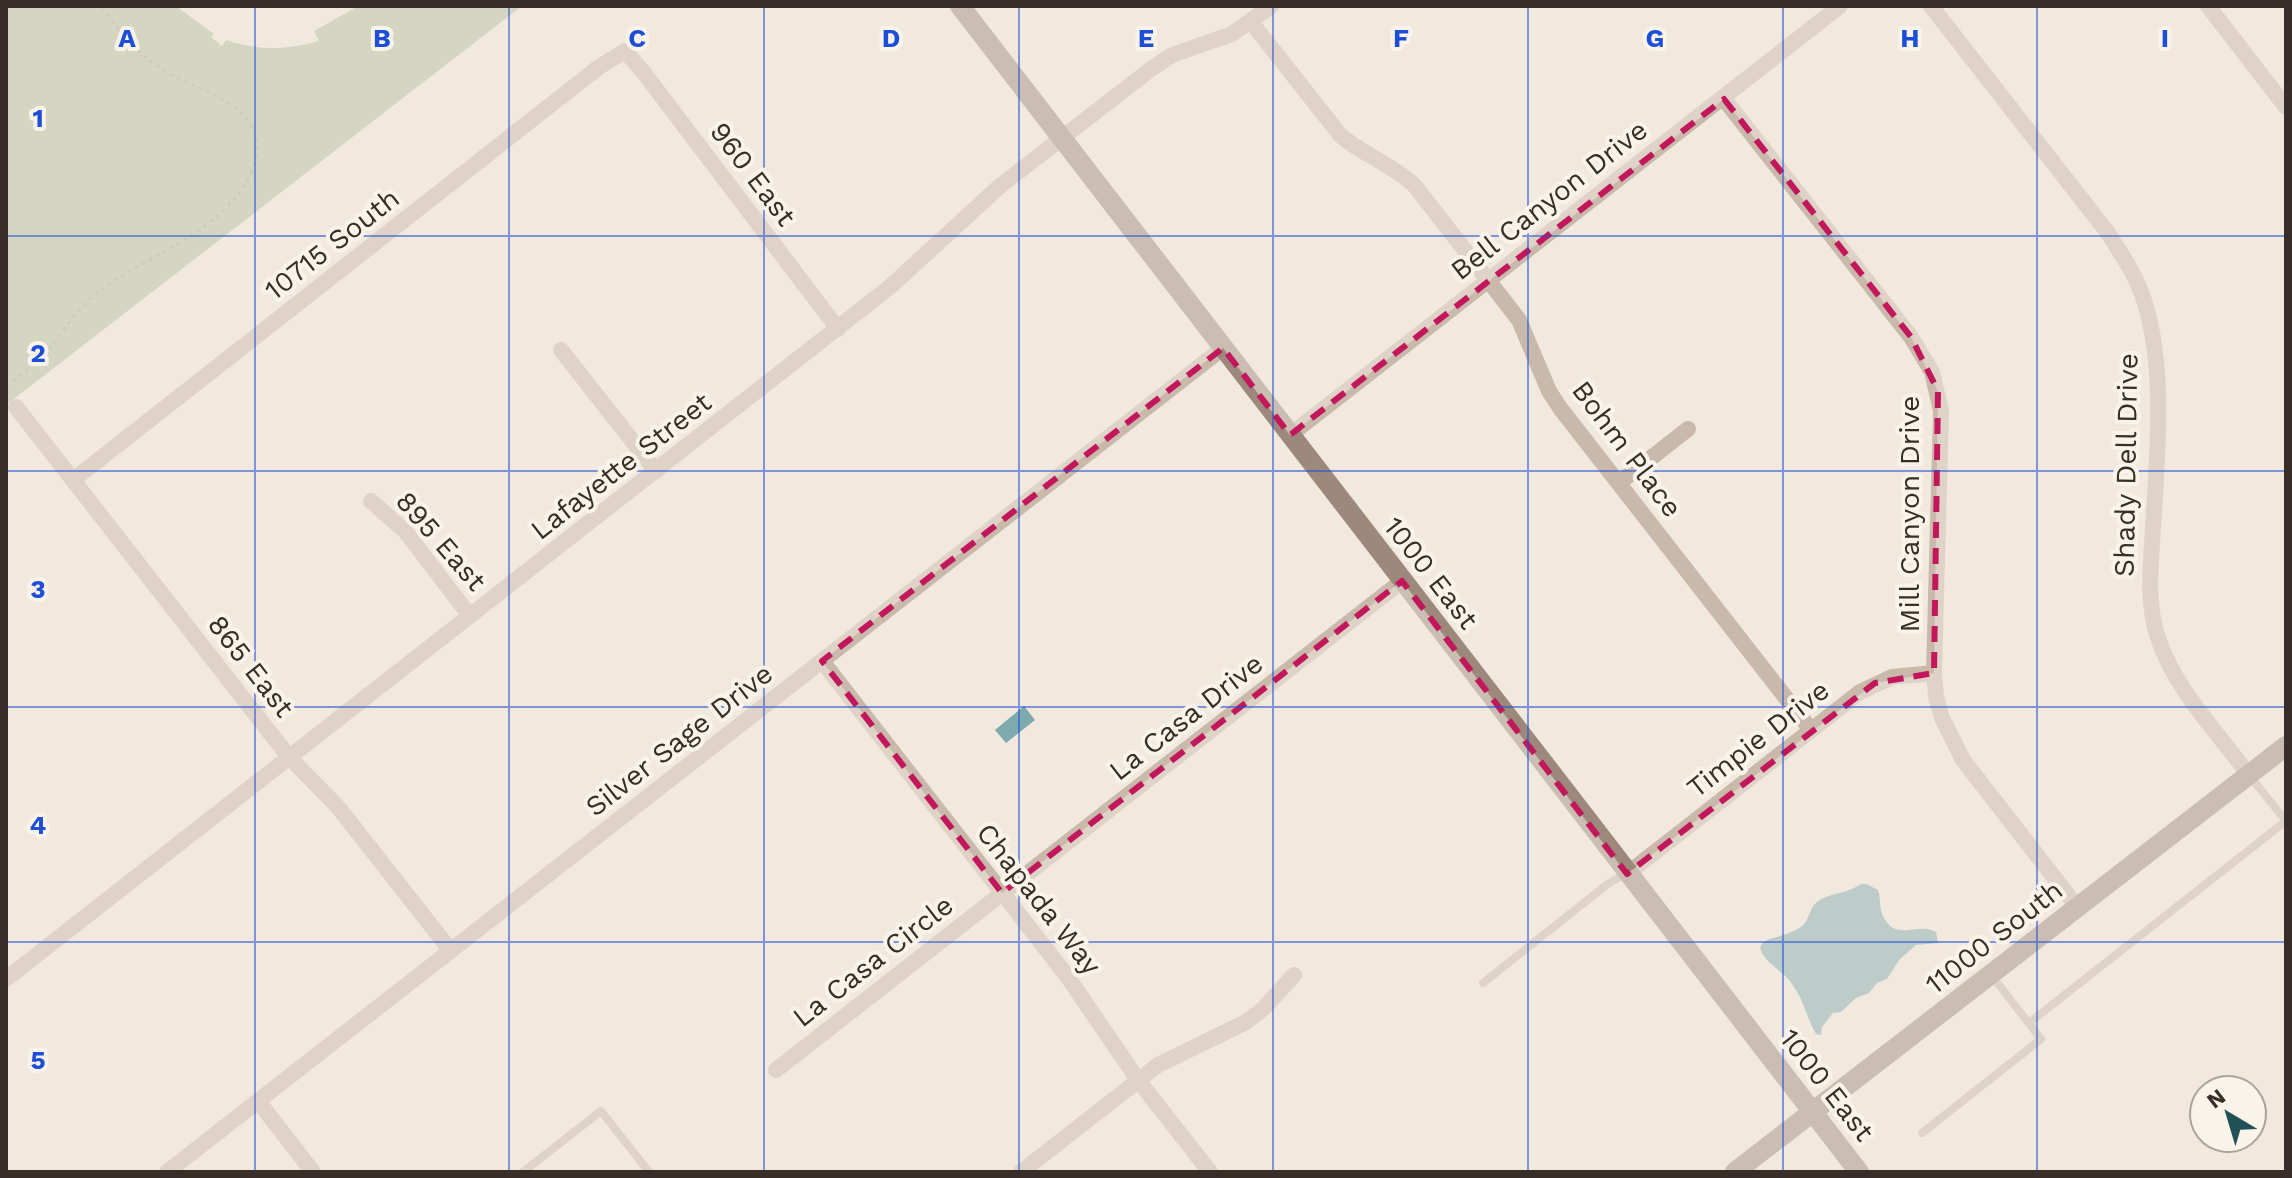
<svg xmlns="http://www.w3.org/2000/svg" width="2292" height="1178" font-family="'Work Sans',sans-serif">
<rect width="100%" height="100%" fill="#f1e9de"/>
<path fill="#b3bf9f" d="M6,6H176L214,34L211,37L222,46L226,40C259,51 286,50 319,41L314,31L358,6H522L6,405Z"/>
<g fill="#7ea9ad">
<path d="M1024,706L1035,720L1006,743L995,730Z"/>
<path d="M1861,884H1866L1878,890C1881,899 1879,908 1883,916C1895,943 1919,921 1936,932L1938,943L1916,945L1899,960L1887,979L1877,983L1869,993L1856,998L1841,1012L1833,1013L1822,1027L1821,1035L1816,1034C1805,1015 1805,1001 1790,981C1780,969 1763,962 1760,947L1763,942C1775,936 1796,934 1805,923C1810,916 1810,907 1818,901C1829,893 1847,894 1861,884Z"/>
</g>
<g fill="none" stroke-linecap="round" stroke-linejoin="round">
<path stroke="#b4a395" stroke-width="3" stroke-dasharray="4 4" stroke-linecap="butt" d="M6,386C23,374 38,362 51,346C63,332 73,316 86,303C118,272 162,256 198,231C230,210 277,161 248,121C230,96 191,87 165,71C140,56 118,31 102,6"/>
<g stroke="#c9b9aa" stroke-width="8">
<path d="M2249,775L2286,821"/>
<path d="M1483,983L1609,883L1626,874"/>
<path d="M2029,1023L2286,821"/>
<path d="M1922,1133L2041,1039L1992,976"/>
<path d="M523,1172L601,1111L649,1172"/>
</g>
<g stroke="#c9b9aa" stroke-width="16">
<path d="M1931,6L2108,233C2122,255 2137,277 2145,303C2166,372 2157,457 2153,528C2151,565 2146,602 2158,638C2175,689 2217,732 2249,775"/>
<path d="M2208,6L2286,107"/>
<path d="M1251,22L1341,136C1364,155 1393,165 1415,186L1519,320L1549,391L1560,408L1811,730"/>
<path d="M1724,99L1911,337L1932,372L1941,411L1934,673L1936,696L1942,718L1963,760L2078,908"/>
<path d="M561,350L656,471"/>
<path d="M16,407L289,757L338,807L451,951"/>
<path d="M1290,435L1840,6"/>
<path d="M73,480L599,67L625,51L644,73L838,329"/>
<path d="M1619,483L1688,429"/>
<path d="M371,501L405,531L470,616"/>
<path d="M822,661L1067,976L1138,1080L1210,1172"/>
<path d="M1627,874L1860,692L1892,677L1934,673"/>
<path d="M6,979L891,286L1000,186L1151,69L1172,55L1232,34L1271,6"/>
<path d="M776,1070L1402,581"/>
<path d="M258,1101L313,1172"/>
<path d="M167,1172L1223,348"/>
<path d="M1021,1172L1158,1065L1246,1022L1263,1009L1294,975"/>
</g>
<g stroke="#9c897c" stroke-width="20">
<path d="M960,6L1859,1172"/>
<path d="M1735,1172L2286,746"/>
</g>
</g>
<path d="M0 0H2292V1178H0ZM1724,99L1911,337L1938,391L1934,673L1875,683L1627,874L1402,581L1002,893L822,661L1223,348L1290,435Z" fill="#f1e9de" fill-opacity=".55" fill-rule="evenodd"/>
<path fill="none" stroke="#c2185b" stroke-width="6" stroke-dasharray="16 10" stroke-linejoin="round" d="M1724,99L1911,337L1938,391L1934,673L1875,683L1627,874L1402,581L1002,893L822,661L1223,348L1290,435Z"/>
<path fill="none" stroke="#1d4ed8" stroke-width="2" stroke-opacity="0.55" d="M255,6V1172M509,6V1172M764,6V1172M1019,6V1172M1273,6V1172M1528,6V1172M1783,6V1172M2037,6V1172M6,236H2286M6,471H2286M6,707H2286M6,942H2286"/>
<g text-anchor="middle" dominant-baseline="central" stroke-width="8" stroke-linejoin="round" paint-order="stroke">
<g font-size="28" fill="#372e29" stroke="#f9f3ea">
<text transform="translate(753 174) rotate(53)">960 East</text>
<text transform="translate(1549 200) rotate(-38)">Bell Canyon Drive</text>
<text transform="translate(332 244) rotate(-38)">10715 South</text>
<text transform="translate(1627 449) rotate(53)">Bohm Place</text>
<text transform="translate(2126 465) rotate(-89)">Shady Dell Drive</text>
<text transform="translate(621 466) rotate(-38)">Lafayette Street</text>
<text transform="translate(1909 514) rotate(-90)">Mill Canyon Drive</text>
<text transform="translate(441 541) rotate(49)">895 East</text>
<text transform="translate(1431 573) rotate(52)">1000 East</text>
<text transform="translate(251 666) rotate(52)">865 East</text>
<text transform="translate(1186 717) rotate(-38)">La Casa Drive</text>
<text transform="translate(1758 739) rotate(-38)">Timpie Drive</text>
<text transform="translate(679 740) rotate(-38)">Silver Sage Drive</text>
<text transform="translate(1039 899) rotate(52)">Chapada Way</text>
<text transform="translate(1994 937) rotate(-38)">11000 South</text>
<text transform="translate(873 961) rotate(-38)">La Casa Circle</text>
<text transform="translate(1827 1085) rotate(52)">1000 East</text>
</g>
</g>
<g font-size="26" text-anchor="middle" font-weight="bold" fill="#1d4ed8" stroke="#f9f3ea" stroke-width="8" stroke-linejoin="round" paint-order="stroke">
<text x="127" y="47">A</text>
<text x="382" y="47">B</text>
<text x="637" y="47">C</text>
<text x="891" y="47">D</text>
<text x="1146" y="47">E</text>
<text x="1401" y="47">F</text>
<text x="1655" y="47">G</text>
<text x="1910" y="47">H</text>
<text x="2165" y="47">I</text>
<text x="38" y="127">1</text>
<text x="38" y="362">2</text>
<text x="38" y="598">3</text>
<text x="38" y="834">4</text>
<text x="38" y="1069">5</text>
</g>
<rect width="2292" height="1178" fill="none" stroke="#372e29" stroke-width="16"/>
<g transform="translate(2228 1114) rotate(322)"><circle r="38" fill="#f9f3ea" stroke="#aba49d" stroke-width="2"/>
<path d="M0-6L14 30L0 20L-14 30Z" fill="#215156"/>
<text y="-12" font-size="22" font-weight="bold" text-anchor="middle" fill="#372e29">N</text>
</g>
</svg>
